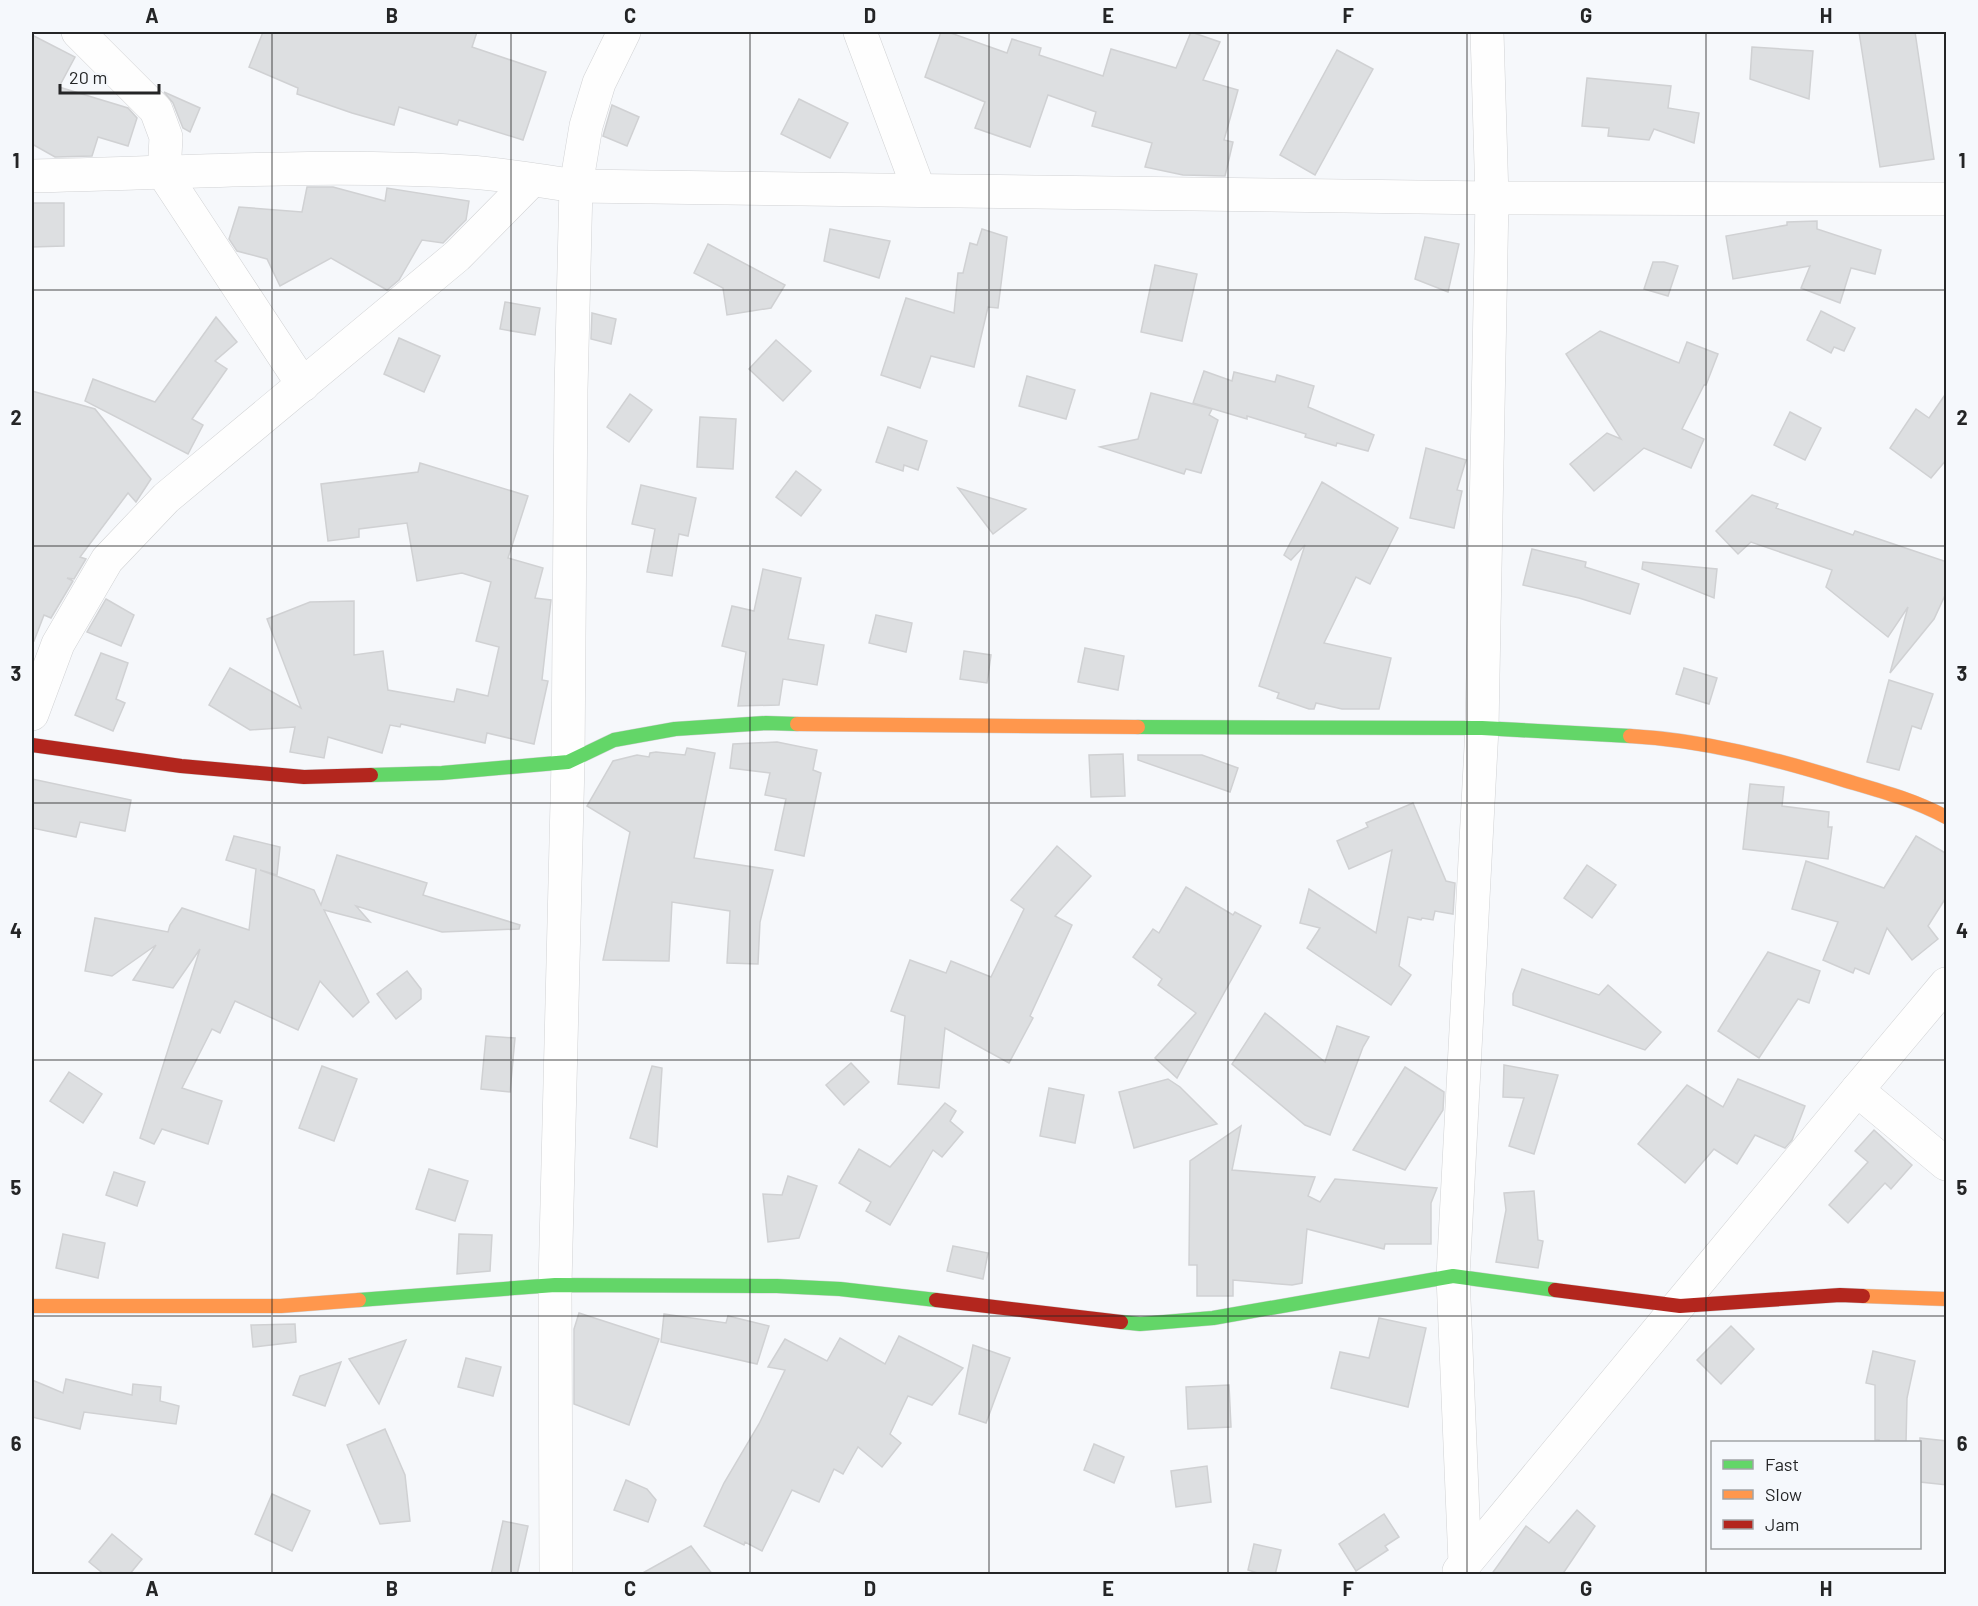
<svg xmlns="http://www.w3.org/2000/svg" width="1978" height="1606" font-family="Barlow,sans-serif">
<rect width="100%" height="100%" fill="#f6f8fb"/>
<g fill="#dddfe1" stroke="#d0d1d3" stroke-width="1.5">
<path d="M263,32H477L472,47L546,72L523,140L459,120L457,125L399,107L394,125L352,113L297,94L298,88L249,67Z"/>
<path d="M941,32H948L1007,53L1012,39L1041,48L1039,55L1103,76L1111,49L1176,68L1191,32L1220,42L1203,80L1238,90L1224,140L1233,142L1225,176L1183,175L1145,167L1152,143L1092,126L1096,112L1048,95L1030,147L975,128L985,102L925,77Z"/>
<path d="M1859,32H1915L1934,159L1880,167Z"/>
<path d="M32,35L75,57L59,87L128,108L137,118L128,146L98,137L92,156L55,157L32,144Z"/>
<path d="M1752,47L1813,51L1809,99L1750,79Z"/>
<path d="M1337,50L1373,69L1315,175L1280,155Z"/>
<path d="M1587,78L1671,86L1668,108L1699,113L1694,143L1654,129L1649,140L1608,136L1609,128L1582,126Z"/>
<path d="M164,92L200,108L190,132L183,128L173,103Z"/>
<path d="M799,99L848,123L830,158L781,134Z"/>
<path d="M612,105L639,117L627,146L603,136Z"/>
<path d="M307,187H333L385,201L387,188L469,201L466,220L443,243L422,240L399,280L387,290L331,258L280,286L267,259L237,251L229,239L239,207L302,212Z"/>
<path d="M32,203H64V246L32,247Z"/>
<path d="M1817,221V229L1881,250L1875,274L1851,268L1840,303L1801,288L1810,266L1733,279L1726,236L1787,225V222Z"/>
<path d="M830,229L890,241L879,278L824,261Z"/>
<path d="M982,229L1007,237L998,308L988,307L974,367L931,356L920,388L881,375L906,298L954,313L958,273H963L970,243L977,245Z"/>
<path d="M1425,237L1459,244L1448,292L1415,279Z"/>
<path d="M708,244L785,285L771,308L727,315L723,288L694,273Z"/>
<path d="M1653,262H1664L1678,266L1668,296L1644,289Z"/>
<path d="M1155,265L1197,274L1182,341L1141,332Z"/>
<path d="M505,302L540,308L535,335L500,329Z"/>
<path d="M1821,311L1855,328L1844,351L1834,347L1831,353L1807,340Z"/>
<path d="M592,313L616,319L611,344L591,339Z"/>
<path d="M216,317L237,342L215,361L227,369L192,419L203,425L188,454L85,401L93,379L155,402Z"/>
<path d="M1600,331L1679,363L1687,342L1718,354L1706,385H1704L1682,429L1704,439L1691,468L1644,448L1594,491L1570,464L1607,433L1621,439L1566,354Z"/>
<path d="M399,338L440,356L424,392L384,374Z"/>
<path d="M776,340L811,371L783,401L749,369Z"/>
<path d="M1204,371L1232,381L1234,372L1275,382L1277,375L1314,386L1308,407L1374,435L1368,451L1337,443L1336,446L1305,437L1306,434L1247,416V419L1193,403Z"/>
<path d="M1027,376L1075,390L1066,419L1019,406Z"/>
<path d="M32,391L95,409L151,479L136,502L128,493L80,557L86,559L74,579L67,578L73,581L51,618L44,615L34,641L32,640Z"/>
<path d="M1947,392V459L1931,478L1890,448L1916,409L1929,418Z"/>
<path d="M1151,393L1212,409L1209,415L1218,420L1201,473L1186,469L1184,474L1100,447L1138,439Z"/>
<path d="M630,394L652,410L629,442L607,427Z"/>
<path d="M1790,412L1821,428L1805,460L1774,445Z"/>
<path d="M700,417L736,419L733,469L697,467Z"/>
<path d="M888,427L927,441L918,470L904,465L903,471L876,462Z"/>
<path d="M1426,448L1466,460L1457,490L1462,491L1454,528L1410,518Z"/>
<path d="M420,463L528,496L508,558L543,568L535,598L551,600L542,680L548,681L534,744L487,733L485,743L401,724L400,727L390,725L382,753L328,737L324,758L290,752L295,727L250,730L209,705L230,668L301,708L267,619L310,602L354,601V655L383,651L388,690L454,702L457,689L488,696L499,647L476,641L491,582L462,573L417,581L407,523L359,529V537L328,541L321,484L418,472Z"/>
<path d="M796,471L821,490L801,516L776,497Z"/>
<path d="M1322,482L1398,528L1370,584L1356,577L1324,643L1391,658L1379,709H1342L1316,703L1314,709H1309L1277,698L1279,693L1259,686L1305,545L1291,560L1284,555Z"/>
<path d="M641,485L696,498L688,536L679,534L672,576L647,572L655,529L632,524Z"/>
<path d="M958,488L1026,509L993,534Z"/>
<path d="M1752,495L1778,504L1776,508L1853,535L1855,531L1947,562V591L1934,619L1890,673L1908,607L1888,637L1826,587L1832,570L1751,542L1738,554L1716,531Z"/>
<path d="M1532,549L1586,562L1585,567L1639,584L1630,614L1579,598L1523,585Z"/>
<path d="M1643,562L1717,569L1714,598L1642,569Z"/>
<path d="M763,569L801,578L788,639L824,645L817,685L783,679L779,705L738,706L746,652L722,646L732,606L754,611Z"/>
<path d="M106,599L134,615L121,646L87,632Z"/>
<path d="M876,615L912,623L906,652L869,643Z"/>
<path d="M1085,648L1124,656L1118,690L1078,682Z"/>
<path d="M964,651L991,655L987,683L960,679Z"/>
<path d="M101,653L128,663L116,699L125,703L113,731L75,715Z"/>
<path d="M1684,668L1717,678L1709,704L1676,694Z"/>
<path d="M1889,680L1933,694L1921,729L1912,726L1899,770L1867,762Z"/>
<path d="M777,742L817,750L813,770L821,773L804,856L775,850L786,799L765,795L770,773L730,768L733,744Z"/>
<path d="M687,748L715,753L694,858L773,870L760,922L758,964L727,963L730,911L672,902L669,961L603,960L630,832L587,806L613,761L637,755L649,757L650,753L656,752L685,755Z"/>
<path d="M1123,754L1125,796L1091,797L1089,755Z"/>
<path d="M1138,755H1202L1238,768L1230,792L1138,760Z"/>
<path d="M32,779L131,800L125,831L80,822L76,837L32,828Z"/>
<path d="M1750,784L1784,787L1782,806L1829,812L1828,827H1832L1828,859L1743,849Z"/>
<path d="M1413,803L1446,881L1455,883L1453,914L1435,911L1433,920L1422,918L1421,920L1408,917L1399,966L1411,975L1391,1005L1307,948L1320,928L1300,923L1309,889L1376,933L1392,850L1349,869L1337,841L1368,827L1366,823Z"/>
<path d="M234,836L280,847L277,875L260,870L314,890L321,905L337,855L427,883L423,895L520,925L519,929L442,932L356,906L370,922L324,910L369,1002L353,1017L320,981L298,1030L235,1001L220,1033L212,1029L182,1088L222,1101L208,1144L162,1129L154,1144L140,1138L200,949L173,988L133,980L156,945L112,976L85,971L95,918L168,932L170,925L182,908L249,930L256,869L226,860Z"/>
<path d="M1916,836L1947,854V896L1928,926L1938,939L1912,960L1887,928L1869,974L1855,968L1853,973L1823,960L1838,922L1792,909L1806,861L1884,888Z"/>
<path d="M1057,846L1091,876L1055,916L1072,925L1030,1016L1033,1018L1009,1063L945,1028L939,1088L898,1084L905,1016L891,1011L910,960L946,973L951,961L991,977L1024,909L1011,900Z"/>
<path d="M1587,865L1616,885L1592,918L1564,898Z"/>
<path d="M1186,887L1233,915L1235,912L1261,926L1177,1078L1155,1058L1196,1013L1158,985L1162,979L1133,957L1153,929L1159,933Z"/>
<path d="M1768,952L1820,971L1809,1003L1798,999L1759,1058L1718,1031Z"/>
<path d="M1522,969L1599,995L1608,985L1661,1032L1645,1050L1513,1005V994Z"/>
<path d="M407,971L421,989V999L396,1019L377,994Z"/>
<path d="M1265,1013L1325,1062L1337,1026L1369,1037L1363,1047L1330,1135L1305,1125L1232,1064Z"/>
<path d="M486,1036L515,1038L510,1092L481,1089Z"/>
<path d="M851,1063L869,1082L844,1105L826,1085Z"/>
<path d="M1504,1065L1558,1075L1534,1154L1509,1146L1524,1098L1503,1097Z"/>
<path d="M322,1066L357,1079L334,1141L299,1128Z"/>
<path d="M652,1066L662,1068L657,1147L630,1138Z"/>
<path d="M1405,1067L1444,1092L1443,1110L1405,1170L1353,1150Z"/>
<path d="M69,1072L102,1094L83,1123L50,1101Z"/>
<path d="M1168,1079L1180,1087L1217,1124L1134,1148L1119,1092Z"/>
<path d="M1738,1079L1805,1106L1792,1140L1785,1148L1755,1135L1737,1164L1714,1149L1685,1183L1638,1144L1687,1085L1723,1107Z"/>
<path d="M1049,1088L1084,1095L1075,1143L1040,1136Z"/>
<path d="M945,1103L956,1111L950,1121L963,1132L942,1157L933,1150L890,1225L866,1211L871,1202L839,1183L859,1149L890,1167Z"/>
<path d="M1241,1126L1232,1170L1315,1177L1308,1196L1320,1202L1335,1179L1437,1188L1431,1203V1244H1385L1384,1249L1307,1229L1302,1283L1292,1285L1233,1280V1296H1197V1265H1189L1190,1161Z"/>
<path d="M1874,1130L1912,1165L1891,1189L1885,1183L1848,1223L1829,1205L1868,1162L1855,1151Z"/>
<path d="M429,1169L468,1181L455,1221L416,1209Z"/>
<path d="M114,1172L145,1182L137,1206L106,1195Z"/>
<path d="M788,1176L817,1186L799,1238L768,1242L763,1194L782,1195Z"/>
<path d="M1534,1191L1538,1240L1543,1241L1538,1268L1496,1262L1506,1210L1504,1193Z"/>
<path d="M63,1234L105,1243L98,1278L56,1268Z"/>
<path d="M459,1234L492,1235L490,1271L457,1274Z"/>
<path d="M953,1246L988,1253L983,1279L947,1271Z"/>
<path d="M579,1313L659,1339L629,1425L574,1404V1329Z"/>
<path d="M664,1314L726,1323L728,1316L769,1326L757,1364L661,1342Z"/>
<path d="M1379,1318L1426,1328L1408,1407L1331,1388L1340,1352L1369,1358Z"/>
<path d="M295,1324L296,1342L253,1347L251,1325Z"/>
<path d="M1731,1326L1754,1349L1721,1384L1697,1360Z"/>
<path d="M899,1336L963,1368L932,1405L908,1396L890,1434L901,1443L882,1467L858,1447L843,1474L834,1469L819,1502L792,1490L762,1551L745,1542L744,1545L704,1526L724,1483L759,1424L785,1370L768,1367L785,1339L827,1361L840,1338L885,1364Z"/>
<path d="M406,1340L379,1404L349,1359Z"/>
<path d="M973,1345L1010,1358L986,1423L959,1414Z"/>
<path d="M1873,1351L1915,1361L1907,1398L1906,1443H1879V1440H1875V1385L1866,1383Z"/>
<path d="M466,1358L501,1367L493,1396L458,1387Z"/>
<path d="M341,1362L325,1406L293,1395L300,1376Z"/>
<path d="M66,1379L132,1395L133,1384L161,1387L160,1401L179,1406L176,1424L84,1412L80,1429L32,1417V1380L63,1393Z"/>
<path d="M1229,1385L1231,1427L1188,1429L1186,1387Z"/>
<path d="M385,1429L405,1475L410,1521L380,1524L347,1445Z"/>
<path d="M1920,1438L1947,1441V1485L1920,1482Z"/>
<path d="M1094,1444L1124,1457L1114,1483L1084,1470Z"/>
<path d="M1207,1466L1211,1502L1176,1507L1171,1471Z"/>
<path d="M626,1480L647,1489L656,1500L648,1522L614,1510Z"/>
<path d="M272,1494L310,1511L292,1551L255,1534Z"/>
<path d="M1577,1510L1595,1526L1562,1575H1491L1526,1526L1549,1543Z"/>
<path d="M1384,1514L1399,1537L1385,1546L1388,1550L1356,1571L1339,1544Z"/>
<path d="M503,1521L528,1526L517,1575H491Z"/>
<path d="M112,1534L142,1559L129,1575H105L89,1562Z"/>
<path d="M1254,1544L1281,1550L1275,1575H1264L1248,1570Z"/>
<path d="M691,1546L713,1575H639Z"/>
</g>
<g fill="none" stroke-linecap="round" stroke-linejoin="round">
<g stroke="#d1d2d4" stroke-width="34">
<g id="street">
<path d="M78,32L156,110L166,137L164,174L303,385"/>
<path d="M860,32L919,190"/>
<path d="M32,176C177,173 323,163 468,172C504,174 540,181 576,186L1492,198L1946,199"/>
<path d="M32,714L58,644L107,560L166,498L457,256L532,180"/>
<path d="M1857,1090L1946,1164"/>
<path d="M1465,1563L1453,1276L1482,728L1492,198L1487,32"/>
<path d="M1459,1571L1857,1090L1946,984"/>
<path d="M556,1574L555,1285L568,762L571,390L576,186L586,126L599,83L624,32"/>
</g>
</g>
<g stroke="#d1d2d4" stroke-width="15">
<g id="fast">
<path d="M1138,727L1482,728L1630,736"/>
<path d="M371,775L442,773L568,762L614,740L675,729L766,723L797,724"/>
<path d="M359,1300L555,1285L777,1286L840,1289L936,1300"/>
<path d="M1121,1322L1140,1324L1213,1318L1453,1276L1555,1290"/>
</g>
</g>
<g stroke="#d1d2d4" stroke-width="15">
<g id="slow">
<path d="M797,724L1138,727"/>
<path d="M1630,736C1704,740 1776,759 1847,781C1881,791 1914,800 1946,817"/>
<path d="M1863,1296L1946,1299"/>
<path d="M32,1306H281L359,1300"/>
</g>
</g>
<g stroke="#d1d2d4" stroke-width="15">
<g id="jam">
<path d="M32,745L181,766L304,777L371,775"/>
<path d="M1555,1290L1680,1306L1840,1295L1863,1296"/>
<path d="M936,1300L1121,1322"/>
</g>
</g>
<use href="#street" stroke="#fefefe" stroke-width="33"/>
<use href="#fast" stroke="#63d668" stroke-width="14"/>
<use href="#slow" stroke="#ff974d" stroke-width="14"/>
<use href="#jam" stroke="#b3261e" stroke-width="14"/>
</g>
<path fill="none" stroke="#242526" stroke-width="1.5" stroke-opacity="0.55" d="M272,32V1574M511,32V1574M750,32V1574M989,32V1574M1228,32V1574M1467,32V1574M1706,32V1574M32,290H1946M32,546H1946M32,803H1946M32,1060H1946M32,1316H1946"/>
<rect width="1978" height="1606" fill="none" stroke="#f5f8fc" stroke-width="66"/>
<rect x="1711" y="1441" width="210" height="108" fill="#f5f8fc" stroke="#a1a4a6" stroke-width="1.5"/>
<rect x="1723" y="1460" width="30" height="9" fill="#63d668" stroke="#a1a4a6" stroke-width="1.5"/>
<text x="1765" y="1471" font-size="18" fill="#242526">Fast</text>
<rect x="1723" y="1490" width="30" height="9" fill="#ff974d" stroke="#a1a4a6" stroke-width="1.5"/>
<text x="1765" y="1501" font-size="18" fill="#242526">Slow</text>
<rect x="1723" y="1520" width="30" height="9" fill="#b3261e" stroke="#a1a4a6" stroke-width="1.5"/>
<text x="1765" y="1531" font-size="18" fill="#242526">Jam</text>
<path d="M60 84v9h99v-9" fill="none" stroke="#242526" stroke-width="3"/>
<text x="69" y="84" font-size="18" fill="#242526" stroke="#f5f8fc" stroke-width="4.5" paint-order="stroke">20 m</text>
<rect x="33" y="33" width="1912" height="1540" fill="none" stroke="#242526" stroke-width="2"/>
<g font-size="20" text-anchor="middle" font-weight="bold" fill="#242526">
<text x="152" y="23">A</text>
<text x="392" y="23">B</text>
<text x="630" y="23">C</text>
<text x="870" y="23">D</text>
<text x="1108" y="23">E</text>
<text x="1348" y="23">F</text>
<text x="1586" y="23">G</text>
<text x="1826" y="23">H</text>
<text x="16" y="168">1</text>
<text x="1962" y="168">1</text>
<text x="16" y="425">2</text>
<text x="1962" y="425">2</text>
<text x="16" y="681">3</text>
<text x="1962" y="681">3</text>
<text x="16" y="938">4</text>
<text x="1962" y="938">4</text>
<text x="16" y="1195">5</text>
<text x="1962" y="1195">5</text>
<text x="16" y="1451">6</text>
<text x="1962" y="1451">6</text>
<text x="152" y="1596">A</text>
<text x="392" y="1596">B</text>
<text x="630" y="1596">C</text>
<text x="870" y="1596">D</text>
<text x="1108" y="1596">E</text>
<text x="1348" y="1596">F</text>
<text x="1586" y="1596">G</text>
<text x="1826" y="1596">H</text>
</g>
</svg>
